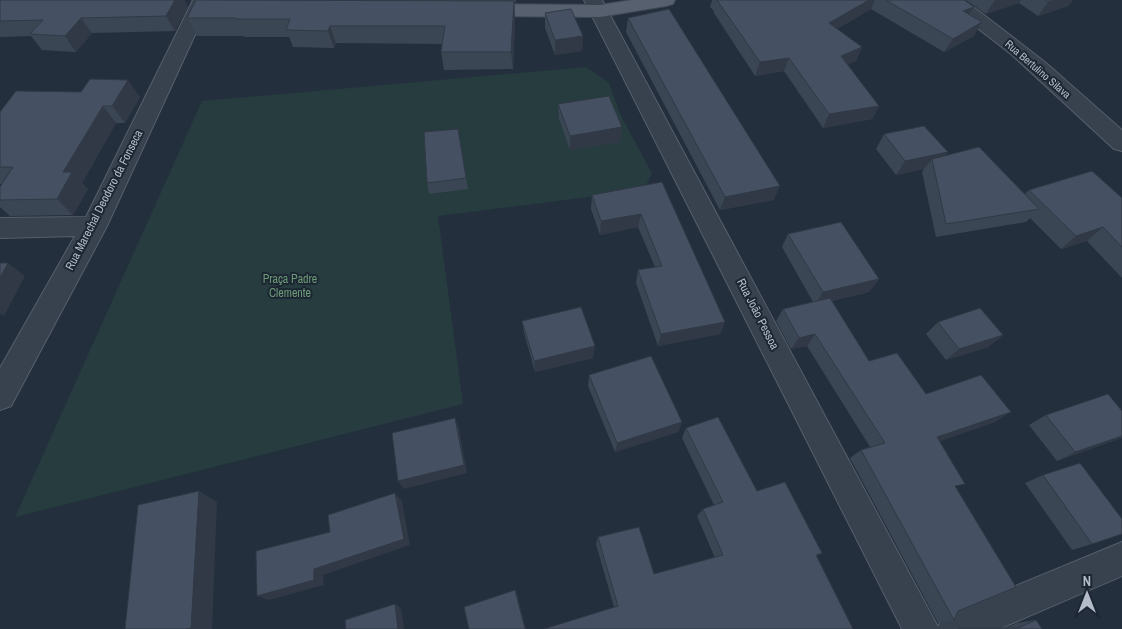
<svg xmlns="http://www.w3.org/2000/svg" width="1122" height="629" font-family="'Archivo Narrow',sans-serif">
<rect width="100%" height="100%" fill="#242f3e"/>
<path fill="#263c3f" d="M586,67L609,83L621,116L652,173L644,190L438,216L463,404L15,517L202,101Z"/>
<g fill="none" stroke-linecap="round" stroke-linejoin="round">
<g stroke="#565f6c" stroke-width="2">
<g id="minor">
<path d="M193,0H211L107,226L11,406L0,410V368L75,236L0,238V218L86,217Z"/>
<path d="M584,0H602L938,627L943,616L1122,542V576L999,629H902Z"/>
<path d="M941,0H963L980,12L1046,63L1122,130V151L1114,149L1011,54Z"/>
</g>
</g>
<g stroke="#414a57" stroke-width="2">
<path id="major" d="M632,0H675L673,4L666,6L600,17L478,16L471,14L469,10L471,6L478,4L600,5Z"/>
</g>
<use href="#minor" fill="#38414e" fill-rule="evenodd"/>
<use href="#major" fill="#56606e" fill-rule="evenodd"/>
</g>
<g fill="#3b4654">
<path d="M0,0H184L188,7L175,31L92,33L76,52L42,50L31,36L0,37Z"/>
<path d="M196,0H516V2H514L515,18L513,69L444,70L441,52L442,44L336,43L334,48L293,47L289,37H244L243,36H197L187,18Z"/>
<path d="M712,0H964L974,7L969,14L974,36L944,52L871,9L837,29L862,47L856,61L847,64L879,106L872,119L823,128L784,71L755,76L714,13V11L710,7Z"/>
<path d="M966,0H1073L1068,6L1038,16L1019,3L986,14Z"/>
<path d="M545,13L583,36L582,51L555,55L545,28Z"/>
<path d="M628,18L774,200L720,210L626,32Z"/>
<path d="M81,92L140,97L125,123H116L82,183L88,189L73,215L10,216L0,207V187L2,184H0V112Z"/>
<path d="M558,104L621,142L570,150L559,119Z"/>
<path d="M458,129L468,189L429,194L427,183Z"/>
<path d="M884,134L945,155L1025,194L1029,190L1122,198V278L1087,241L1061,249L1030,218L1026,222L936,237L922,172L924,169L896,175L876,149Z"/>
<path d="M662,182L725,322L720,334L658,346L636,283L638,270L655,267L638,227L600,235L591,209L592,195Z"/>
<path d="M788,234L879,279L869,292L832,301L869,361L926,394L995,422L939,441L956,488L958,611L954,620L938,623L850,458L861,450L870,447L807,346L791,349L776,321L783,309L813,302L782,247Z"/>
<path d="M522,321L593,358L535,372L524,333Z"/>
<path d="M938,322L1003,335L988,347L946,360L926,334Z"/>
<path d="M589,375L682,422L678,432L615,452L588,386Z"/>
<path d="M1046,415L1118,439L1057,461L1029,425Z"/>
<path d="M686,428L757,491L822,553L817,556L614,607L596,544L598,537L654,574L715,558L697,516L703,509L714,505L682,438Z"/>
<path d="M1043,475L1092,544L1072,550L1025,483Z"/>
<path d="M1036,620L1042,629H952L958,628H1006L1017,623Z"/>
</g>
<g fill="#303945">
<path d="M175,0H184L188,7L175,31L166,16Z"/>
<path d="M869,0H875L871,9L823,37L829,23Z"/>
<path d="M995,0H1021L1019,3L986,14Z"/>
<path d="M1055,0H1073L1068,6L1038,16L1048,2Z"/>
<path d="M514,1L515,18L513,69L511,52Z"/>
<path d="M974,7L965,21L963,11Z"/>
<path d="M81,18L92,33L76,52L65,36Z"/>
<path d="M982,22L974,36L944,52L953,39Z"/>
<path d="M330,26L336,43L334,48L328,31Z"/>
<path d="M583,36L582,51L555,55V40Z"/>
<path d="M862,47L856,61L835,70L841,56Z"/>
<path d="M789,58L784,71L755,76L760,62Z"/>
<path d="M128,80L140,97L125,123L112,106Z"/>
<path d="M103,106L116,123L82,183L88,189L73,215L57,199L63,172Z"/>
<path d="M879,106L872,119L823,128L829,114Z"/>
<path d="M622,127L621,142L570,150V136Z"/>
<path d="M948,152L937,167L932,159L924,169L896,175L905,161Z"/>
<path d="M780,186L774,200L720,210L725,197Z"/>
<path d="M641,214L638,227L600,235L601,221Z"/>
<path d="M1103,227L1087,241L1061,249L1076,236Z"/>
<path d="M8,263L25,276L4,316L0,313V278Z"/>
<path d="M879,279L869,292L815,305L823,292Z"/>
<path d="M725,322L720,334L658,346L661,334Z"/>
<path d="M815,334L807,346L791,349L799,338Z"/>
<path d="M1003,335L988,347L946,360L959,349Z"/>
<path d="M595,346L593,358L535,372L534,361Z"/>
<path d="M1011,412L995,422L924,447L937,437Z"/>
<path d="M455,418L459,428L467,473L404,489L398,481Z"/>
<path d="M682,422L678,432L615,452L617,443Z"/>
<path d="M1122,436V438L1118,439L1057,461L1075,452Z"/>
<path d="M199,491L217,502L212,629H185Z"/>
<path d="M395,493L402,501L410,545L323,575L324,585L269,600L257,596L314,569Z"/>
<path d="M515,590L517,594L526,629H525Z"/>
<path d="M395,604L401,608L404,629H398Z"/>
</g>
<g fill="#455162" stroke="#303945">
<path d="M0,0H175L166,16L81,18L65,36L30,34L43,20L0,21Z"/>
<path d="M196,0L514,1L511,52H441L445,26H330L328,31L286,30L290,19H235L236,18H187Z"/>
<path d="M717,0H869L829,23L862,47L841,56L879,106L829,114L789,58L760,62Z"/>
<path d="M886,0H964L974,7L963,11L982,22L953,39Z"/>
<path d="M1045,0H1055L1048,2Z"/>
<path d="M571,9L583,36L555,40L545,13Z"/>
<path d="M669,9L780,186L725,197L628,18Z"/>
<path d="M90,79L128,80L112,106H103L63,172H72L57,199L0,200V187L13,167H0V112L16,91L81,92Z"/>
<path d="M609,96L622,127L570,136L558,104Z"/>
<path d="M924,126L948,152L905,161L884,134Z"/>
<path d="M458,129L466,178L427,183L424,132Z"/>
<path d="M979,147L1039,209L946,224L932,159Z"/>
<path d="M1092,171L1122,198V247L1103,227L1076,236L1029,190Z"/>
<path d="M662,182L725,322L661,334L638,270L662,266L641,214L601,221L592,195Z"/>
<path d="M841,222L879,279L823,292L788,234Z"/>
<path d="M0,263H8L0,278Z"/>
<path d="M830,298L869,361L897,353L926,394L981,375L1011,412L937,437L965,484L955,486L1016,587L958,611L954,620L861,450L885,443L815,334L799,338L783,309Z"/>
<path d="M581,307L595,346L534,361L522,321Z"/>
<path d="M980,308L1003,335L959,349L938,322Z"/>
<path d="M651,356L682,422L617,443L589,375Z"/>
<path d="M1108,394L1122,411V436L1075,452L1046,415Z"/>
<path d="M718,417L757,491L785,482L822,553L816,555L853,629H544L618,606L598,537L639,527L654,574L723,555L703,509L723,502L686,428Z"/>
<path d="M455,418L464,465L398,481L392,433Z"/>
<path d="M1080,463L1122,519V534L1092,544L1043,475Z"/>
<path d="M199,491L191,628L185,629H125L138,505Z"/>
<path d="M395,493L404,539L314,569V580L257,596L256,551L330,532L328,515Z"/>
<path d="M515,590L525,629H469L464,607Z"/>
<path d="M395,604L398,629H346L345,620Z"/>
<path d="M1036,620L1042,629H958V628H1018Z"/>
</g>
<g text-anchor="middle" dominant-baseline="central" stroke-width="4" stroke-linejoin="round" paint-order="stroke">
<g font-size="11" fill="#b4bcc9" stroke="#1d2633">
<text transform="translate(1038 69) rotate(41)">Rua Bertulino Silava</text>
</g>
<g font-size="12" fill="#b4bcc9" stroke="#1d2633">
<text transform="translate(104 200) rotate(-63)">Rua Marechal Deodoro da Fonseca</text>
<text transform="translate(758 314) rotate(63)">Rua João Pessoa</text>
</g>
<g font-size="12" fill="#6b9a76" stroke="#1d2633">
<text x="290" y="279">Praça Padre<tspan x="290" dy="14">Clemente</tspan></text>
</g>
</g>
<g transform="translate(1087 594)" stroke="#1d2633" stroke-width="4" paint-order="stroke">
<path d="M0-4L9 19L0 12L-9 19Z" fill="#b4bcc9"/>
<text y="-8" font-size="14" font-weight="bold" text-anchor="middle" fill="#b4bcc9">N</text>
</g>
</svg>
